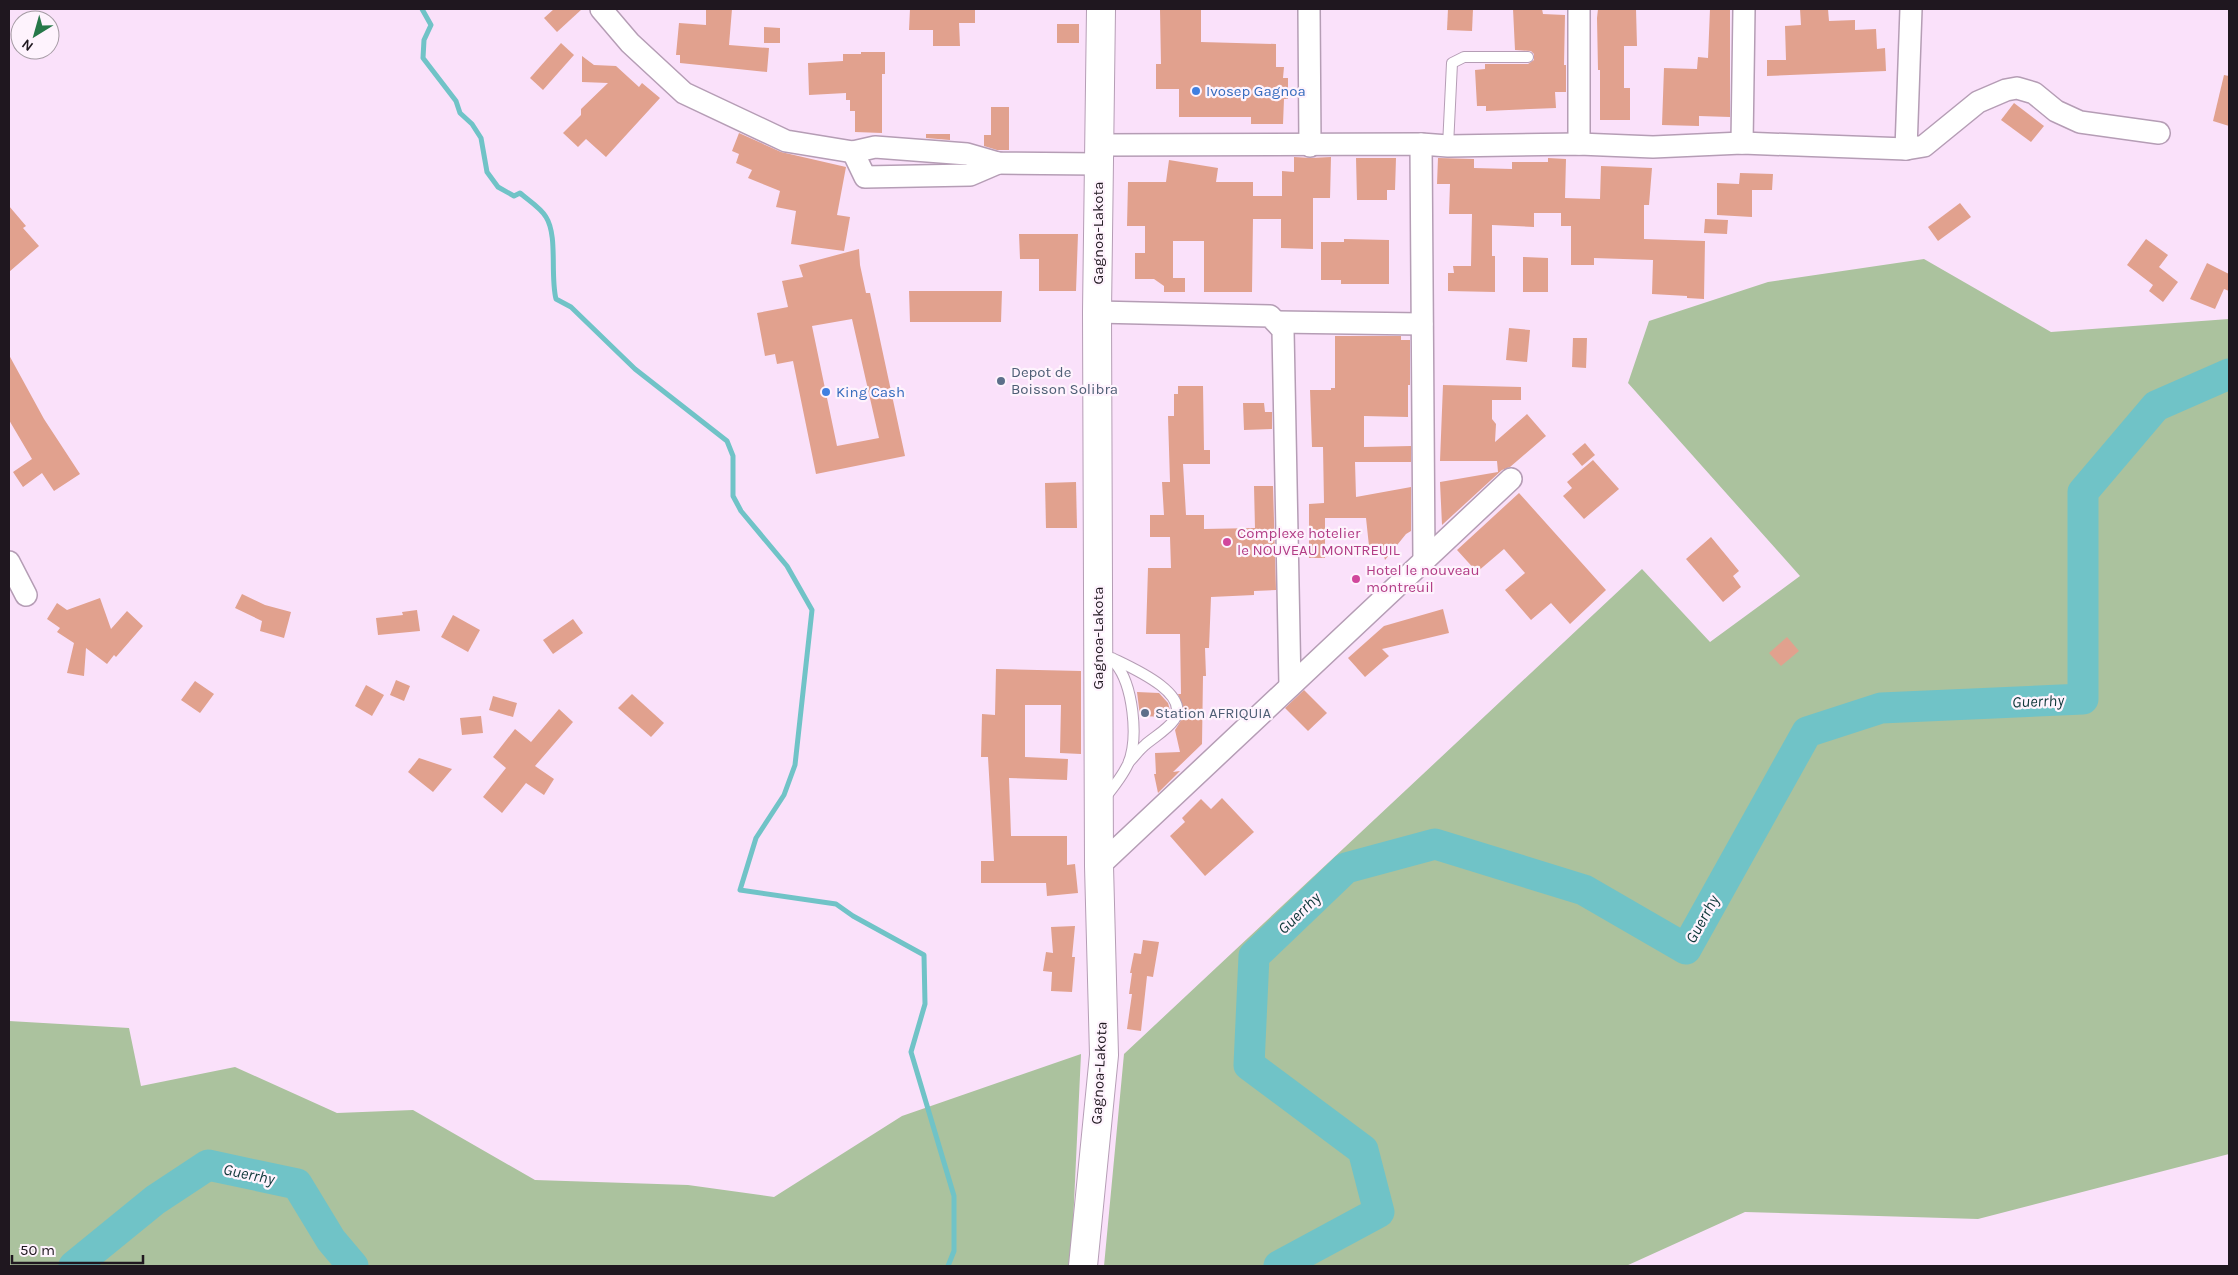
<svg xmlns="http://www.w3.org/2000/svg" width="2238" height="1275" font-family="Karla,sans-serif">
<rect width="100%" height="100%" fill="#fae1fa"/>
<g fill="#abc29e">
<path d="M1924,259L2051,332L2229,319V1154L1978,1219L1745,1212L1626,1266H1104L1124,1054L1642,569L1710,642L1800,576L1628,383L1649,321L1768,282Z"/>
<path d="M9,1021L129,1028L141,1086L235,1067L337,1113L413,1110L535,1180L688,1185L774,1197L902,1116L1081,1054L1071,1266H9Z"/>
</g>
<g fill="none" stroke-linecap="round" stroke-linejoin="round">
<path stroke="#70c3c7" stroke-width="5" d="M422,9L431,25L424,40L423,58L456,101L460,113L472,124L481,138L487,172L498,187L514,196L520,193C528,200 541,208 546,217C558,236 550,275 556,299L571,307L635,369L727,441L733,456V496L741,511L787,566L812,610L795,765L784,795L756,838L740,890L836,904L853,916L924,955L925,1004L911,1052L954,1196V1251L948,1266"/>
<g stroke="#70c3c7" stroke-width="31">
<path d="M74,1266L155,1200L208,1165L297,1184L331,1240L353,1266"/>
<path d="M1279,1266L1379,1212L1363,1150L1249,1065L1254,956L1346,868L1435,844L1584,890L1686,949L1807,732L1881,708L2083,699V492L2156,406L2229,374"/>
</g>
</g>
<g fill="#e1a18e" fill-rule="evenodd">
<path d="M554,9H582L557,32L544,18Z"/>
<path d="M706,9H732L729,45L769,48L767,72L680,63V55H676L679,23L706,25Z"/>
<path d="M910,9H975V23H959L960,46H933V30H909Z"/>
<path d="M1448,9H1473L1472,31L1447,30Z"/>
<path d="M1513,9H1542L1543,14L1565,15L1564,65H1566V92H1555L1556,108L1486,111V106H1477L1475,70L1485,69V64H1528L1534,60V54L1531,51L1515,50Z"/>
<path d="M1598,9H1636L1637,46H1624V88H1630V120H1600V70H1598L1597,18Z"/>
<path d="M1710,9H1730V117L1699,116V126L1662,125L1664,68L1697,69L1698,57L1708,58Z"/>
<path d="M1800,9H1828L1829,21L1855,20V30L1876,29L1877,49L1885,48L1886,71L1767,76V60H1786L1785,26L1801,25Z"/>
<path d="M1160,10H1201V42L1276,44V67H1284L1283,78H1288V99H1284L1283,124H1251V117H1179V89H1156V64H1161Z"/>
<rect x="1057" y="24" width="22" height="19"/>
<path d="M764,27L780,28V43H764Z"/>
<path d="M561,43L574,55L543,90L530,78Z"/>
<path d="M861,52H885V74H882V133L855,132V111H850V100H846V93L809,95L808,63L843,61V54H861Z"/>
<path d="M582,56L594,65L616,66L639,87L642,83L660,98L606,157L586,139L578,147L563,133L581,115V109L608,83L582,82Z"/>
<path d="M2224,75L2229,76V126L2213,121Z"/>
<path d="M2014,103L2044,126L2031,142L2001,120Z"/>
<path d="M991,107H1009V150H997L984,146V135H991Z"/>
<path d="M739,133L781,152L846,167L837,215L850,217L844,251L791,244L796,211L776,207L780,191L748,178L752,170L736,163L739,154L732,151Z"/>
<path d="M926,134H950V140L926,138Z"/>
<path d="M1294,157L1311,158L1331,157L1330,198H1313V249L1281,248V219H1253L1252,292H1204V241H1173V278H1185V292H1164V286L1154,279H1135V253H1145V226H1127L1128,182H1166L1169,160L1218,168L1216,182H1253V196H1282V171L1294,172Z"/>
<path d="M1356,158H1396L1395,190H1387V200H1357Z"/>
<path d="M1438,158L1474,159V168L1512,169V162H1548V158L1566,159L1565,198L1600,199L1601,166L1652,168L1649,205H1644V239L1705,241L1704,299L1687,298V296L1652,294L1653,260L1594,258V265H1571V226H1561V213H1534V227L1492,225V256H1495V292L1448,291V273H1454L1453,266H1471L1472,214H1449L1450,184H1437Z"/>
<path d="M1740,173L1773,174L1772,190H1752V217L1717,215V183L1739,184Z"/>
<path d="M1960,203L1971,217L1938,241L1928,227Z"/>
<path d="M9,206L26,226L23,228L39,246L9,272Z"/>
<path d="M1705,219L1728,220L1727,234L1704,233Z"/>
<path d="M1019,234H1078L1076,291H1039V259H1020Z"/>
<path d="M1344,239L1389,240V284H1341V280H1321V242H1344Z"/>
<path d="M2146,239L2168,255L2159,267L2178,282L2163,302L2149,291L2153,285L2127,265Z"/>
<path d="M859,249L860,265L866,293H870L905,456L816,474L793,361L777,364L775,354L765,356L757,313L788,307L782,281L803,277L799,265ZM852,319L879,438L837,446L812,326Z"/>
<path d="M1523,257L1548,258V292H1523Z"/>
<path d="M2207,263L2229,274V291L2224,289L2215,309L2190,299Z"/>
<path d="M909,291H1002L1001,322H910Z"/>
<path d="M1509,328L1530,330L1527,362L1506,360Z"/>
<path d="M1335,336H1401V340H1410V385H1408V417L1364,416V447L1411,446V462H1355L1356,497L1411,487V531L1406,534L1385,560L1381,545L1369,546L1366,518H1325V558H1309V504L1324,503L1323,447H1312L1310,390H1331V388H1335Z"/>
<path d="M1573,338H1587L1586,368L1572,367Z"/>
<path d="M9,355L44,419L80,474L54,491L42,473L23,487L13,472L32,459L9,420Z"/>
<path d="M1443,385L1521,387V400H1492V419L1496,424L1495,442L1527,414L1546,436L1510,467L1502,470L1442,525L1440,482L1498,472L1497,461H1440Z"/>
<path d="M1178,386H1203L1204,450H1210V464H1183L1186,515H1204V529L1255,528L1254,486H1273L1276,590L1254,591V595L1211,597L1209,648H1205L1206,676H1203L1202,744L1173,772L1180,771L1158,793L1154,774H1156L1155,753L1180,752L1175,730L1180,722L1184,709L1178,694H1181L1180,634H1146L1148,568H1171L1170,537H1150V515H1164L1162,482H1170L1168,416H1174V394H1178Z"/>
<path d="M1243,403H1264L1265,412H1272V429L1244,430Z"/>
<path d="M1585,443L1595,455L1582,466L1572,454Z"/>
<path d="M1593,460L1619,489L1584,519L1563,496L1572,488L1567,482Z"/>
<path d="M1076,482L1077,528H1046L1045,483Z"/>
<path d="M1519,493L1606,590L1570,624L1551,603L1531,620L1505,590L1525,573L1504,549L1477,572L1457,550Z"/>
<path d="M1711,537L1739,571L1733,576L1741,587L1723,602L1686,559Z"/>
<path d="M242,594L265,605L291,612L284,638L260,631L262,621L235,608Z"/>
<path d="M100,598L111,629L127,611L143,626L116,657L114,655L107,664L86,648L84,676L67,673L74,643L57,632L60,628L47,619L57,603L67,610Z"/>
<path d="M1443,609L1449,633L1382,649L1389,656L1365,677L1348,658L1384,626Z"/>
<path d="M417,610L420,631L378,635L376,618L403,615L402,612Z"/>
<path d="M453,615L480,630L468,652L441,637Z"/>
<path d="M573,619L583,633L553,654L543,640Z"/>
<path d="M1787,637L1799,651L1781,666L1769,653Z"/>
<path d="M996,669L1081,671V754L1060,753L1061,705H1025V757L1068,759L1067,780L1009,778L1011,836H1067V865L1075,864L1078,893L1047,896L1046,883H981V861H994L988,757H981L982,714L995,715Z"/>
<path d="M396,680L410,686L404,701L390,695Z"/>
<path d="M195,681L214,694L200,713L181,700Z"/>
<path d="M366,685L384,695L372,716L355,706Z"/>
<path d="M1304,690L1327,713L1308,731L1285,708Z"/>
<path d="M1137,692L1159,693L1168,703L1170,710L1168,717L1140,716Z"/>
<path d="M632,694L664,723L651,737L618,708Z"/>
<path d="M493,696L517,703L513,717L489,710Z"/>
<path d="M559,709L573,722L535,766L554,779L544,795L526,783L502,813L483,797L506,768L493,757L515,729L531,742Z"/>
<path d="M481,716L483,733L462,735L460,718Z"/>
<path d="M419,758L452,769L433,792L408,772Z"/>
<path d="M1222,798L1254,832L1205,876L1170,836L1185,822L1182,818L1201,799L1211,809Z"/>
<path d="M1075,926L1072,957H1075L1072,992L1051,991L1052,972L1043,971L1046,952L1053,953L1051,927Z"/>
<path d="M1143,940L1159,942L1153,977L1147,976L1141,1031L1127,1029L1132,994H1129L1132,973H1130L1134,953L1141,954Z"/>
</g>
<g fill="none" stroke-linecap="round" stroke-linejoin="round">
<g stroke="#b59db5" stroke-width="12">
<g id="service">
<path d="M1448,146L1452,63L1464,57H1528"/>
<path d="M1102,654C1106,657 1112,660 1115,663C1133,684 1139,738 1128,764C1122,777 1113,788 1104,799"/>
<path d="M1112,658C1130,667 1192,693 1174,720C1167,730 1154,737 1145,745C1139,750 1134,757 1129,762"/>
</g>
</g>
<g stroke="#b59db5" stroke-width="24">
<g id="minor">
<path d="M601,9L630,43L684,93L786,141L853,152L875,147L967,154L998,163L1098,164"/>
<path d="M1309,9L1310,146"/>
<path d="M1742,143L1744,9"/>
<path d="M1421,144L1424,560"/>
<path d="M1579,144V9"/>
<path d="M1099,145L1421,144L1448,146L1579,144L1653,147L1742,143L1906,149L1924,146L1978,102L2006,90L2017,88L2034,93L2056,111L2080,122L2159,133"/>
<path d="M1906,149L1911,9"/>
<path d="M853,152L865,177L970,175L998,163"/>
<path d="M1097,312L1270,316L1283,330L1290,686"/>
<path d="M1277,322L1422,324"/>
<path d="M9,562L26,595"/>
<path d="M1099,866L1511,479"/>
</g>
</g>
<g stroke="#b59db5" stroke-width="30">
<path id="primary" d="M1083,1266L1104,1055L1099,866L1097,312L1101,9"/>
</g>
<use href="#service" stroke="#fff" stroke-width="10"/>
<use href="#minor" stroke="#fff" stroke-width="21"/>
<use href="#primary" stroke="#fff" stroke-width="28"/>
</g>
<g fill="#3f7fe0" stroke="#fef3fd" stroke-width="2">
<circle cx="1196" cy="91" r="5"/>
<circle cx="826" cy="392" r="5"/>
</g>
<g fill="#5c6f8a" stroke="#fef3fd" stroke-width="2">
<circle cx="1001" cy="381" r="5"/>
<circle cx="1145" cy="713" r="5"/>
</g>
<g fill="#d1479c" stroke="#fef3fd" stroke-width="2">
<circle cx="1227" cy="542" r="5"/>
<circle cx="1356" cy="579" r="5"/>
</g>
<g text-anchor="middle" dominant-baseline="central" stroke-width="4.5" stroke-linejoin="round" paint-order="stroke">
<g font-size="15" fill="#366cbe" stroke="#fef3fd" text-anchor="start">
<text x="1206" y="91">Ivosep Gagnoa</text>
<text x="836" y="392">King Cash</text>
</g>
<g font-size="15" fill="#1f171f" stroke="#fef3fd">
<text transform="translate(1098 233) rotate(-90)">Gagnoa-Lakota</text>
<text transform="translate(1098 638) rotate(-90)">Gagnoa-Lakota</text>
<text transform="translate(1099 1073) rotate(-87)">Gagnoa-Lakota</text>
</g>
<g font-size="15" fill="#4e5e75" stroke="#fef3fd" text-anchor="start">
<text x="1011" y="372">Depot de<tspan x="1011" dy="17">Boisson Solibra</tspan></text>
<text x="1155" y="713">Station AFRIQUIA</text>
</g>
<g font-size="15" fill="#b23c85" stroke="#fef3fd" text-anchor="start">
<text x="1237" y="533">Complexe hotelier<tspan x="1237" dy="17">le NOUVEAU MONTREUIL</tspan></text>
<text x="1366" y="570">Hotel le nouveau<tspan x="1366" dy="17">montreuil</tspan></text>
</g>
<g font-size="16" font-style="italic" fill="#0f383a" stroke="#fef3fd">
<text transform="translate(2038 701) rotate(-2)">Guerrhy</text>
<text transform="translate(1299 913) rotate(-44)">Guerrhy</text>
<text transform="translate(1702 919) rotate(-61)">Guerrhy</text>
<text transform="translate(249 1174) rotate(12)">Guerrhy</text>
</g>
</g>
<rect width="2238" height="1275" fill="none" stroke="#1f171f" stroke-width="20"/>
<g transform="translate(35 35) rotate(217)"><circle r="24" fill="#fef3fd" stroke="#a59ba4"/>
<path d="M0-4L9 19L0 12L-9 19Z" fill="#267849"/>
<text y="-8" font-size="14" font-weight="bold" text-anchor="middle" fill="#1f171f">N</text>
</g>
<path d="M12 1255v8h131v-8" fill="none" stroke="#1f171f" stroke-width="2.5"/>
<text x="20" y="1255" font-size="15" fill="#1f171f" stroke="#fef3fd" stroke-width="4" paint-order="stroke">50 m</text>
</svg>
